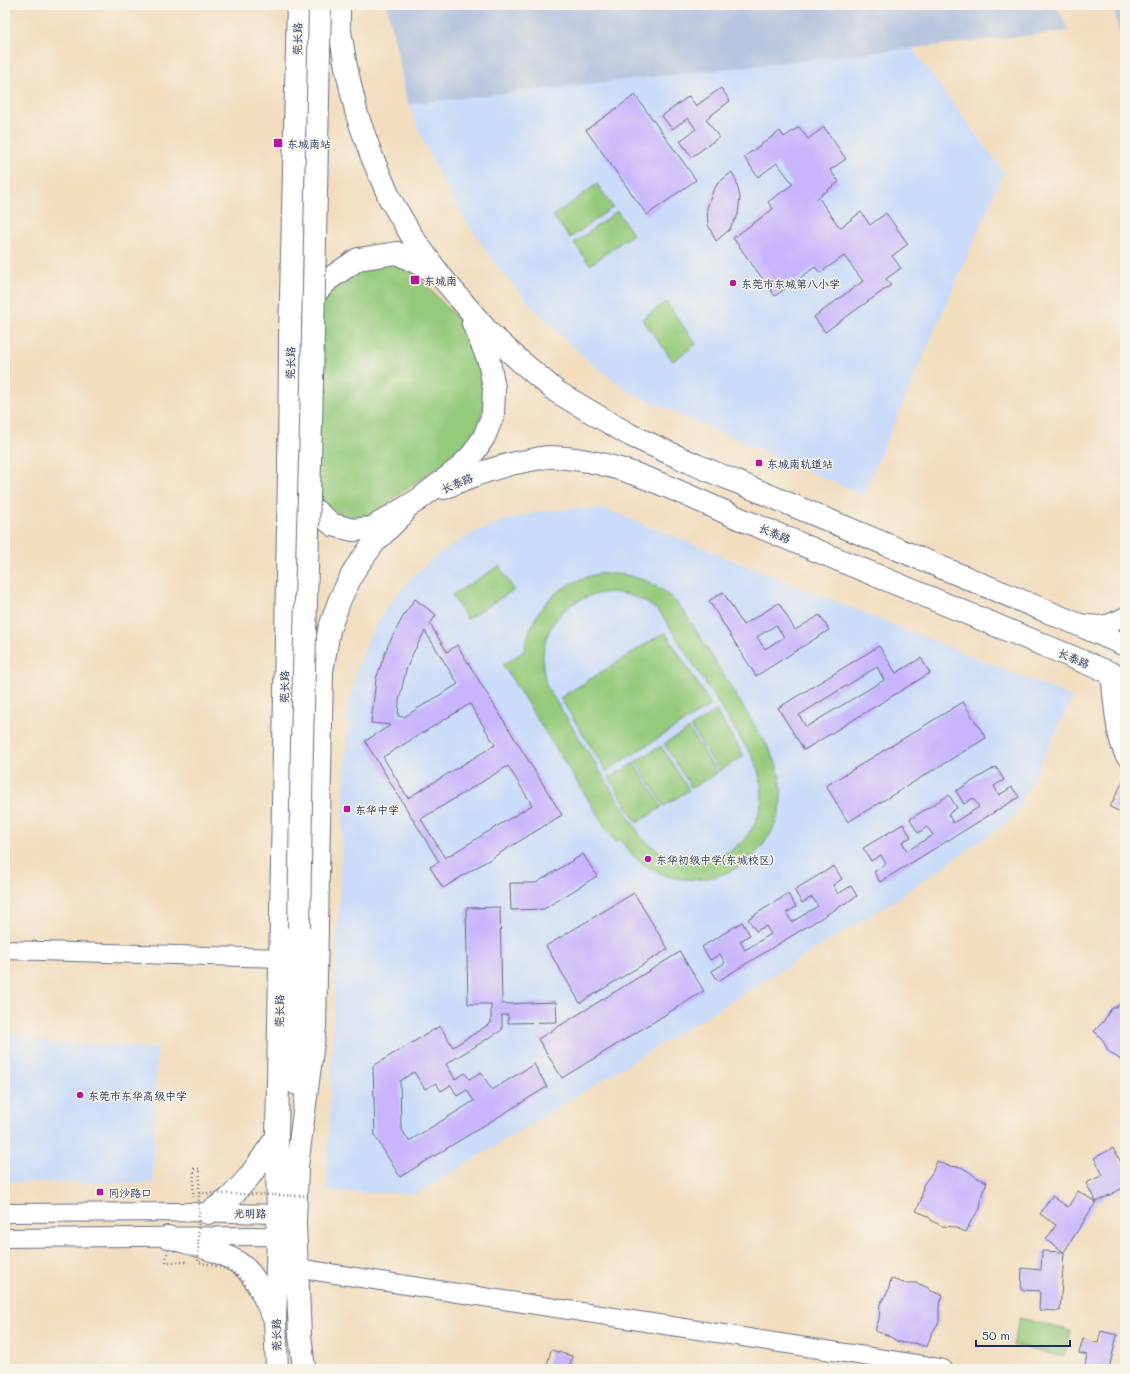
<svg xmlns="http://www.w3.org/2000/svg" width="1130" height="1374" font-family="Mali,'LXGW WenKai TC',sans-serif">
<rect width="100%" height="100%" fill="#f7f3e8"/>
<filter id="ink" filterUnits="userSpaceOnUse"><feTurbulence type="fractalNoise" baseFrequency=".025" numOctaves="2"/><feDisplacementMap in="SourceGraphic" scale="8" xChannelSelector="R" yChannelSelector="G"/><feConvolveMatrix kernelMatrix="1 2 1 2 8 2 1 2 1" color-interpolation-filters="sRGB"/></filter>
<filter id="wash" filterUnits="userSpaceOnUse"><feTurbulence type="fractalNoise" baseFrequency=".012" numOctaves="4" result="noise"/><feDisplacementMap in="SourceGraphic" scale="16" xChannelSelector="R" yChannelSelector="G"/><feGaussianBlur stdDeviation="0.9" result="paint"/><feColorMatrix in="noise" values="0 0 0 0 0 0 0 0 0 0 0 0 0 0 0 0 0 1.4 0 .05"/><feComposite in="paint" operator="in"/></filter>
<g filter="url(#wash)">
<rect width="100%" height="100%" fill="#f2ddbf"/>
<g fill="#cadcf9">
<path d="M912,48L1004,172L863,495L629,392L592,364L558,333L526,300L496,265L470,227L446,188L426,147L408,104Z"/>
<path d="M573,508L609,510L1073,697L1014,817L894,901L417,1194L326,1191L348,706L356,671L369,637L388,606L411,578L438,554L468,535L502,521L537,512Z"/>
<path d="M5,1032L53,1043L157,1048L153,1183L5,1182Z"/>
</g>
<g fill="#b7c5de">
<path d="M387,5H1057L1068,31L408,104Z"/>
<path d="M1113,5H1125V45H1122Z"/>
</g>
<g fill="#95ca7c" stroke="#587c6d" fill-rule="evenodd">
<path d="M597,184L613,207L570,238L553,216Z"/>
<path d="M617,211L633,234L590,265L574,243Z"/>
<path d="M379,261H403L460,321L479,348L488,387L479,424L466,448L432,471L394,498L375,515L345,516L326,506L303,485L295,342L304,316L351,272Z"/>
<path d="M666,302L696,344L673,361L642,319Z"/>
<path d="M499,566L514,590L467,619L452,595Z"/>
<path d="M598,574C636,572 662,583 685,613L768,747C775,759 780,772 781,787C785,840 737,884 685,879C668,878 651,871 638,860C631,854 625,847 620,839L615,842L503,665L524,651C532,609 556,584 598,574ZM612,592C632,594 648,601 662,615L752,756C791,832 704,896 642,838L547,687C532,638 559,595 612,592Z"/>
<path d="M665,632L711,705L606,771L560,698Z"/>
<path d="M716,711L744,756L719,771L691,727Z"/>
<path d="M689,729L717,773L692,788L664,744Z"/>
<path d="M661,746L689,790L664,806L636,761Z"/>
<path d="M634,763L662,807L637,823L609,778Z"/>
<path d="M1020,1318L1071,1331L1064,1357L1013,1345Z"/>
</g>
<g id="blocks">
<g fill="#c8b5fd" fill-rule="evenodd">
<path d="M721,88L730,101L706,119L719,137L692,157L680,141L696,129L688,118L672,129L662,116L689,96L696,106Z"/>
<path d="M635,95L696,180L647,215L586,130Z"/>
<path d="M799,127L808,139L824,127L846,159L830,170L839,182L818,197L840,228L861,212L870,225L886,213L908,244L892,256L901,268L886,279L891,285L825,332L814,317L863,281L844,256L820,273L815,267L775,296L733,238L773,209L768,202L793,184L777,163L758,177L744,157L780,131L784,137Z"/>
<path d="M732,172L736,180L740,197L738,215L729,230L716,241L708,225L707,208L713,191L718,183Z"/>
<path d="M723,592L743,625L779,603L795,630L820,615L829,630L756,676L709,601ZM776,625L784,637L765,649L757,637Z"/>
<path d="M415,599L436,615L430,624L447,652L457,645L562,815L443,888L430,867L439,862L365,741L391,725L371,723L376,679L388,645L405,613ZM425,631L458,684L404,717L398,716L399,701L406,670L412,655ZM470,704L495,745L408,798L383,757ZM508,766L532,805L445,858L421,819Z"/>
<path d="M879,646L896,673L921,658L930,673L804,750L778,708ZM877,667L884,680L806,727L799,715Z"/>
<path d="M963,702L986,738L848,822L826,786Z"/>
<path d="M996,767L1004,780L994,786L999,795L1012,787L1019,797L880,882L874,872L886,864L881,855L871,861L863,848L903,824L911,837L902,842L907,851L933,835L927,827L918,833L910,819L949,795L957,808L948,814L953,823L979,807L973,798L964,804L956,791Z"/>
<path d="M1125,777V814L1110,807Z"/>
<path d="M583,854L597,876L544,909L511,910L510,883H536Z"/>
<path d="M834,866L842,879L833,885L838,894L851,886L857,896L718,981L712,971L725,963L720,954L710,960L702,947L742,922L750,935L740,941L745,950L771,934L766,926L756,931L748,919L788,894L796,907L786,913L792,922L818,906L812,897L802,903L794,890Z"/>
<path d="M634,893L668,949L580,1003L546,946Z"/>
<path d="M500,907L502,1004L556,1002L557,1022L508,1023V1015H502V1030L446,1064L455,1079L465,1073L469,1079L481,1072L492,1090L534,1064L547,1087L400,1177L375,1136L373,1066L440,1026L453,1047L491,1023V1004H468L466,908ZM414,1072L425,1089L436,1083L441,1091L451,1085L457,1096L467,1090L474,1101L409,1141L401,1128L400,1081Z"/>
<path d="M680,952L704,991L562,1078L538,1039Z"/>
<path d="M1125,1002V1063L1108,1051L1103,1040L1094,1031L1103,1022L1111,1009Z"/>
<path d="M1113,1148L1122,1164L1125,1163V1187L1096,1202L1086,1183L1103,1175L1094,1158Z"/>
<path d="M937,1161L949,1166L961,1167L971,1173L976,1177L987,1182L982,1194L980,1209L971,1221L966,1232L954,1227L942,1226L932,1221L928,1216L916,1211L921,1200L923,1185L932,1173Z"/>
<path d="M1078,1191L1096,1202L1064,1252L1046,1240L1056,1225L1040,1214L1052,1196L1068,1207Z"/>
<path d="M1042,1251L1064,1252L1060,1311L1039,1310L1040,1291L1021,1290L1022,1268L1041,1270Z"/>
<path d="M891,1279L904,1283H916L927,1287L931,1291L943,1295L939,1307V1322L931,1335L927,1347L914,1343H903L897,1341L887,1335L875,1331L879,1319L880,1304L888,1291Z"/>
<path d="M1101,1331L1117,1335L1109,1369L1102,1367L1101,1369H1084L1087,1355L1079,1353L1083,1339L1098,1343Z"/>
<path d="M551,1350L572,1356L569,1369H546Z"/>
<path d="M528,1364L546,1369H527Z"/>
</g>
</g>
</g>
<g filter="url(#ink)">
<use href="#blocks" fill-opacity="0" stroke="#666c80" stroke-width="1"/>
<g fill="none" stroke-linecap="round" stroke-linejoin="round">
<g stroke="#666c80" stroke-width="20">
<g id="minor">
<path d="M1080,623C1100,626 1107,626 1125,616"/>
<path d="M1110,672C1112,692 1115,741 1125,756"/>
<path d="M5,950L280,958"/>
<path d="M5,1213L191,1212L277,1214L295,1224L278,1236L5,1238"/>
<path d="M297,1268L929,1366L943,1369"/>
</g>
</g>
<g stroke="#666c80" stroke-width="24">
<g id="major">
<path d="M297,1084L299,928"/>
<path d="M208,1213L230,1198L249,1177L277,1137"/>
<path d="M168,1237C194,1245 224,1250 245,1268C258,1280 266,1302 274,1318"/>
<path d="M277,1369L275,1319L278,1236L277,1137L289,472"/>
<path d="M304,1369L300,1335L295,1224L297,1166L315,1027L322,671L329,630L340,599L355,569L374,543L403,514"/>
</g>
</g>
<g stroke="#666c80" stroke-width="24">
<g id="highway">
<path d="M298,5L290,338L289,472L306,503L333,525L353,530L372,528L418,500L457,470L472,455L484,437L493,415L494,388L489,361L473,323"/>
<path d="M339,5V25L346,67L357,115L372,157L390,199L413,238L439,274L489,333L519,360L557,392L630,435L696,465L1070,621L1125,645"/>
<path d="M305,304L329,279L358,259L397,253L435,272"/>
<path d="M444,488C472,475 501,465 531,460C537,459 543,457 549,457C615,458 677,491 736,517L1125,679"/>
</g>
</g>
<g stroke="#666c80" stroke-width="2.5" stroke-dasharray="1 3" stroke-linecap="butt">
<path d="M193,1197L194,1169H200L199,1193"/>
<path d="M167,1253L166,1262H189"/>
</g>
<use href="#minor" stroke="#fff" stroke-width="18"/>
<use href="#major" stroke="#fff" stroke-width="22"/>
<use href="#highway" stroke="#fff" stroke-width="22"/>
<g stroke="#666c80" stroke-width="24" stroke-linecap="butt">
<path id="major-bridge" d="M299,928L302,741L311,425L320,5"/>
</g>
<path stroke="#666c80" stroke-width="2.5" stroke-dasharray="1 3" stroke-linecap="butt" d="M251,1296C239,1268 225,1268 198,1262L199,1193L310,1196"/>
<use href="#major-bridge" stroke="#fff" stroke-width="22"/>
</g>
</g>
<g fill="#b5179e" stroke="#f7f3e8" stroke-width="1.5">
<rect x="273" y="138" width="10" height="10" rx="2"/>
<rect x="410" y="275" width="10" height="10" rx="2"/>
<circle cx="733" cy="283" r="4"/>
<rect x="755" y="459" width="8" height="8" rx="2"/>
<rect x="343" y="805" width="8" height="8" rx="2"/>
<circle cx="648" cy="859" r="4"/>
<circle cx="80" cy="1095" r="4"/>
<rect x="96" y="1188" width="8" height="8" rx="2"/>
</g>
<g text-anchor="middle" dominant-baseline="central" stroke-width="3" stroke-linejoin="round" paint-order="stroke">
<g font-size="11" fill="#1b2f5e" stroke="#f7f3e8">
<text transform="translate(297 39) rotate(-89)">莞长路</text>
<text transform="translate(290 363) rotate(-89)">莞长路</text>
<text transform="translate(457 483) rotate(-23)">长泰路</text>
<text transform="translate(775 533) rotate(23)">长泰路</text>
<text transform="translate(1074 658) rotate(23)">长泰路</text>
<text transform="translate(284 687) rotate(-89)">莞长路</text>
<text transform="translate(279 1011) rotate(-89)">莞长路</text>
<text transform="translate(250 1213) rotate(1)">光明路</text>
<text transform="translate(276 1335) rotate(-91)">莞长路</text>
</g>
<g font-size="11" fill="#1b2f5e" stroke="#f7f3e8" text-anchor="start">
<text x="287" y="143">东城南站</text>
<text x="424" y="280">东城南</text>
<text x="741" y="283">东莞市东城第八小学</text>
<text x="767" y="463">东城南轨道站</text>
<text x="355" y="809">东华中学</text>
<text x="656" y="859">东华初级中学(东城校区)</text>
<text x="88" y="1095">东莞市东华高级中学</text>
<text x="108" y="1192">同沙路口</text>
</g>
</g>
<rect width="1130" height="1374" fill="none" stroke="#f7f3e8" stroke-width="20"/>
<path d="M976 1340v6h94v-6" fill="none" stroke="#1b2f5e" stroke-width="2"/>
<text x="982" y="1340" font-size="12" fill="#1b2f5e" stroke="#f7f3e8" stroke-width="3" paint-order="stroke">50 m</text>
</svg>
